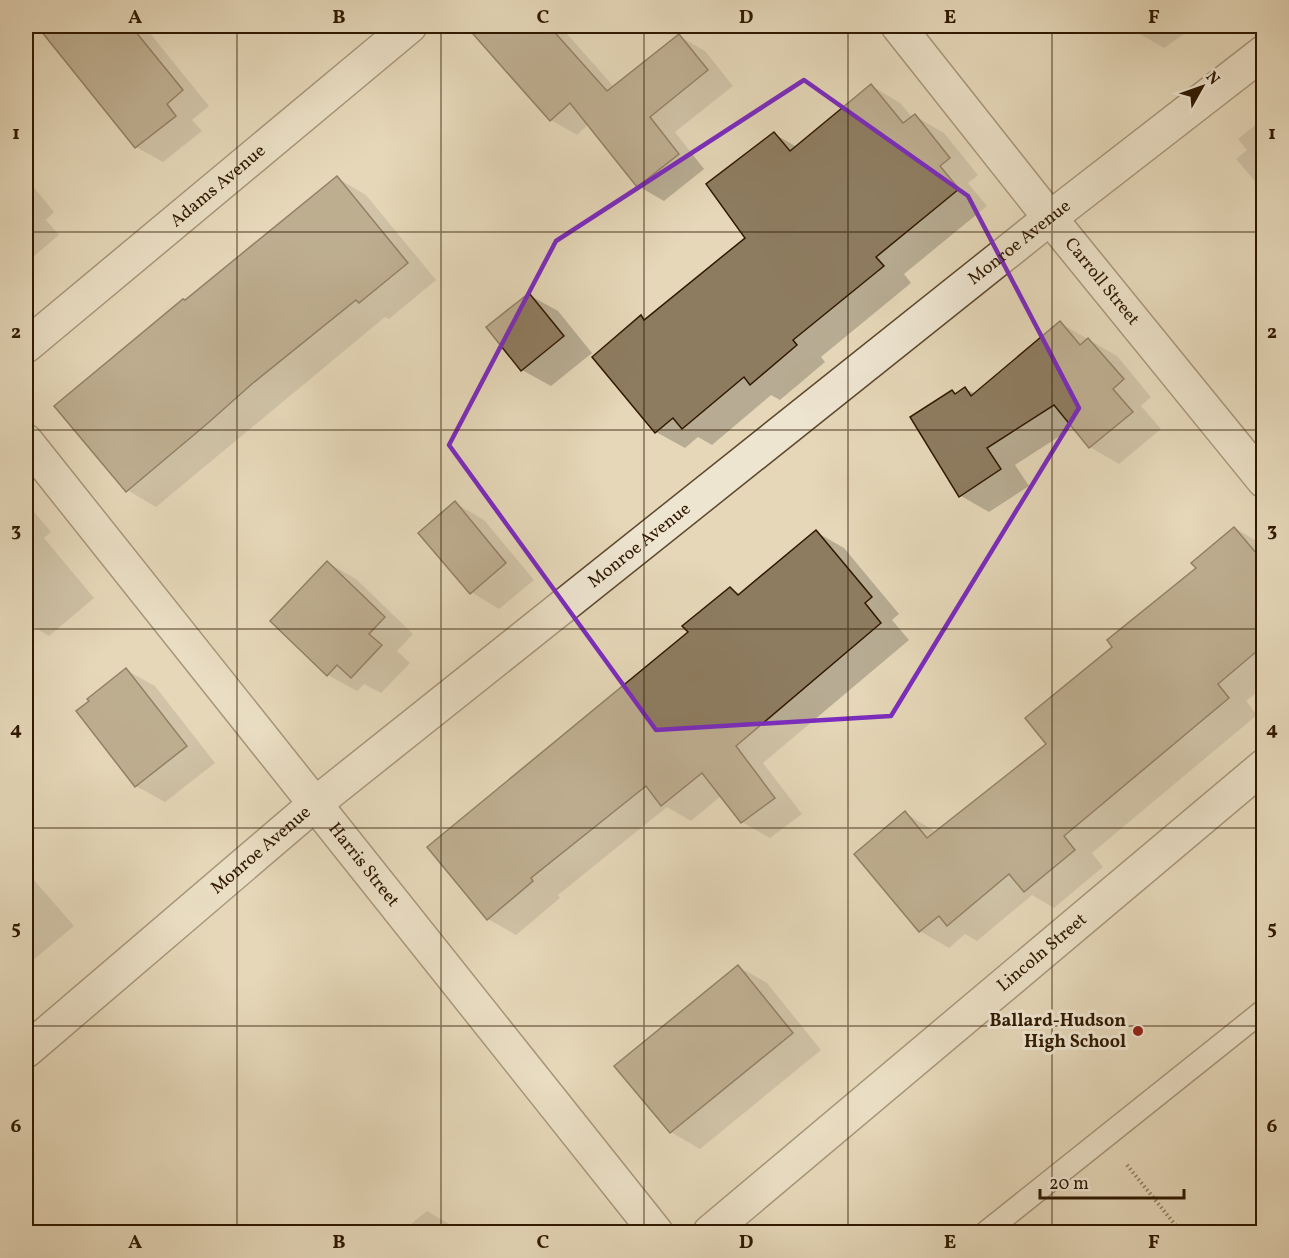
<svg xmlns="http://www.w3.org/2000/svg" width="1289" height="1258" font-family="Vollkorn,serif">
<rect width="100%" height="100%" fill="#e5d7b8"/>
<filter id="stains"><feTurbulence type="fractalNoise" baseFrequency=".00333" numOctaves="4"/><feColorMatrix values="0 0 0 0 .2 0 0 0 0 .09 0 0 0 0 .02 0 0 0 .5 -.17"/></filter>
<radialGradient id="worn" r=".72"><stop offset=".6" stop-color="#630" stop-opacity="0"/><stop offset="1" stop-color="#630" stop-opacity=".3"/></radialGradient>
<g fill="#0003">
<path d="M55,26H144L209,106L192,120L202,131L163,162L136,147L45,33Z"/>
<path d="M496,26H560L614,87L679,36L705,51L733,86L675,132L704,169L664,201L638,186L589,124L577,135L551,120L480,39Z"/>
<path d="M692,26H708L701,31Z"/>
<path d="M1131,26H1195L1164,48L1135,31Z"/>
<path d="M872,86L900,103L913,118L915,116L944,133L978,175L968,183L987,206L904,274L911,283L821,357L825,362L780,400L771,395L712,445L698,437L685,448L656,432L641,317L646,320L748,238L774,134L797,147Z"/>
<path d="M1264,118V192L1236,159L1247,150L1238,139Z"/>
<path d="M26,178L54,212L46,220L59,235L27,262L26,261Z"/>
<path d="M337,178L366,195L436,280L389,319L385,317L156,507L127,490L185,301Z"/>
<path d="M529,295L558,311L592,353L551,386L522,370Z"/>
<path d="M1060,323L1117,356L1151,397L1141,406L1161,429L1119,464L1090,447L1074,427L1015,465L1029,486L989,512L961,496L952,391L957,394L965,389L976,394Z"/>
<path d="M26,502L51,532L44,538L94,598L49,636L26,622Z"/>
<path d="M455,503L484,520L534,580L499,609L471,592Z"/>
<path d="M1235,528L1261,544L1264,543V687L1246,701L1257,715L1092,853L1103,867L1054,908L1032,895L977,941L965,934L949,948L920,931L856,854L905,813L936,832L1048,744L1114,647L1198,568Z"/>
<path d="M816,532L844,548L899,614L892,620L909,640L763,763L802,814L770,838L742,822L721,796L691,821L667,807L558,895L560,898L516,935L488,919L690,633L731,588L741,595Z"/>
<path d="M327,562L356,579L413,634L397,651L410,663L381,693L364,684L357,691L328,675Z"/>
<path d="M126,670L155,686L215,763L165,802L136,786Z"/>
<path d="M26,871L74,926L26,966Z"/>
<path d="M739,967L767,983L821,1050L700,1149L671,1132L616,1067Z"/>
<path d="M427,1211L456,1228L460,1232H401Z"/>
</g>
<g fill="#8e7c60" stroke="#301900" stroke-width="1.5">
<path d="M37,26H131L183,90L167,104L176,116L135,148Z"/>
<path d="M466,26H549L607,91L679,34L708,70L650,117L679,154L637,187L570,103L550,121Z"/>
<path d="M871,84L903,123L915,114L950,158L940,166L959,189L876,257L884,266L793,340L797,345L750,385L744,377L682,429L673,418L655,433L592,357L641,315L644,320L745,238L706,184L774,132L790,151Z"/>
<path d="M337,176L408,263L359,303L356,300L253,383L208,423L126,492L54,406L183,299L185,300Z"/>
<path d="M529,293L564,336L521,371L486,327Z"/>
<path d="M1060,321L1080,345L1088,338L1124,379L1113,389L1133,412L1089,448L1054,405L987,448L1001,469L959,497L910,417L952,390L955,394L965,387L971,396Z"/>
<path d="M455,501L506,563L470,594L418,533Z"/>
<path d="M1234,527L1263,561V646L1218,684L1229,698L1064,836L1075,850L1024,892L1009,874L947,926L939,916L919,932L854,854L905,811L927,838L1046,744L1025,718L1112,647L1107,640L1196,568L1191,563Z"/>
<path d="M816,530L872,597L865,603L881,623L736,746L775,798L741,823L702,773L661,806L646,786L531,878L533,881L487,920L427,847L688,632L682,626L730,587L738,595Z"/>
<path d="M327,561L385,617L369,634L382,645L351,678L337,665L327,676L270,621Z"/>
<path d="M126,668L187,746L135,787L76,711L89,701L87,699Z"/>
<path d="M738,965L793,1033L670,1133L614,1066Z"/>
</g>
<g fill="none" stroke-linecap="round" stroke-linejoin="round">
<g stroke="#5d482e" stroke-width="24">
<path id="service" d="M986,1232L1264,1010"/>
</g>
<g stroke="#5d482e" stroke-width="36">
<g id="minor">
<path id="s1" d="M898,26L1050,218L1264,481"/>
<path id="s2" d="M26,346L410,26"/>
<path id="s3" d="M26,441L656,1232"/>
<path id="s4" d="M26,1051L315,804L1050,218L1264,52"/>
<path id="s5" d="M710,1232L1264,766"/>
</g>
</g>
<path stroke="#301900" stroke-width="4" stroke-dasharray="1.5 3" stroke-linecap="butt" d="M1127,1165L1181,1232"/>
<use href="#service" stroke="#eee5d1" stroke-width="21"/>
<use href="#minor" stroke="#eee5d1" stroke-width="33"/>
</g>
<path d="M0 0H1289V1258H0ZM804,80L968,196L1079,408L891,716L656,730L449,445L556,241Z" fill="#e5d7b8" fill-opacity=".55" fill-rule="evenodd"/>
<path fill="none" stroke="#7b2cbf" stroke-width="4.5" stroke-linejoin="round" d="M804,80L968,196L1079,408L891,716L656,730L449,445L556,241Z"/>
<path fill="none" stroke="#301900" stroke-width="1.5" stroke-opacity="0.55" d="M237,26V1232M441,26V1232M644,26V1232M848,26V1232M1052,26V1232M26,232H1264M26,430H1264M26,629H1264M26,828H1264M26,1026H1264"/>
<circle fill="#8f2418" stroke="#eee5d1" stroke-width="2" cx="1138" cy="1031" r="6"/>
<g text-anchor="middle" dominant-baseline="central" stroke-width="6" stroke-linejoin="round" paint-order="stroke">
<g font-size="18" fill="#301900" stroke="#eee5d1">
<text stroke="none"><textPath href="#s2" startOffset="250">Adams Avenue</textPath></text>
<text stroke="none"><textPath href="#s4" startOffset="1281">Monroe Avenue</textPath></text>
<text stroke="none"><textPath href="#s1" startOffset="327">Carroll Street</textPath></text>
<text stroke="none"><textPath href="#s4" startOffset="795">Monroe Avenue</textPath></text>
<text stroke="none"><textPath href="#s4" startOffset="309">Monroe Avenue</textPath></text>
<text stroke="none"><textPath href="#s3" startOffset="542">Harris Street</textPath></text>
<text stroke="none"><textPath href="#s5" startOffset="434">Lincoln Street</textPath></text>
</g>
<g font-size="18" font-weight="bold" fill="#301900" stroke="#eee5d1" text-anchor="end">
<text x="1126" y="1021">Ballard-Hudson<tspan x="1126" dy="21">High School</tspan></text>
</g>
</g>
<rect width="1289" height="1258" fill="none" stroke="#e5d7b8" stroke-width="66"/>
<g transform="translate(1202 87) rotate(50)" stroke="#eee5d1" stroke-width="4.5" paint-order="stroke">
<path d="M0-4.5L10 22L0 15L-10 22Z" fill="#301900"/>
<text y="-9" font-size="16" font-weight="bold" text-anchor="middle" fill="#301900">N</text>
</g>
<path d="M1040 1189v9h144v-9" fill="none" stroke="#301900" stroke-width="3"/>
<text x="1049" y="1189" font-size="18" fill="#301900" stroke="#eee5d1" stroke-width="4.5" paint-order="stroke">20 m</text>
<rect x="33" y="33" width="1223" height="1192" fill="none" stroke="#301900" stroke-width="2"/>
<g font-size="20" text-anchor="middle" font-weight="bold" fill="#301900">
<text x="135" y="23">A</text>
<text x="339" y="23">B</text>
<text x="543" y="23">C</text>
<text x="746" y="23">D</text>
<text x="950" y="23">E</text>
<text x="1154" y="23">F</text>
<text x="16" y="139">1</text>
<text x="1272" y="139">1</text>
<text x="16" y="338">2</text>
<text x="1272" y="338">2</text>
<text x="16" y="536">3</text>
<text x="1272" y="536">3</text>
<text x="16" y="735">4</text>
<text x="1272" y="735">4</text>
<text x="16" y="934">5</text>
<text x="1272" y="934">5</text>
<text x="16" y="1132">6</text>
<text x="1272" y="1132">6</text>
<text x="135" y="1248">A</text>
<text x="339" y="1248">B</text>
<text x="543" y="1248">C</text>
<text x="746" y="1248">D</text>
<text x="950" y="1248">E</text>
<text x="1154" y="1248">F</text>
</g>
<rect width="100%" height="100%" filter="url(#stains)"/>
<rect width="100%" height="100%" fill="url(#worn)"/>
</svg>
